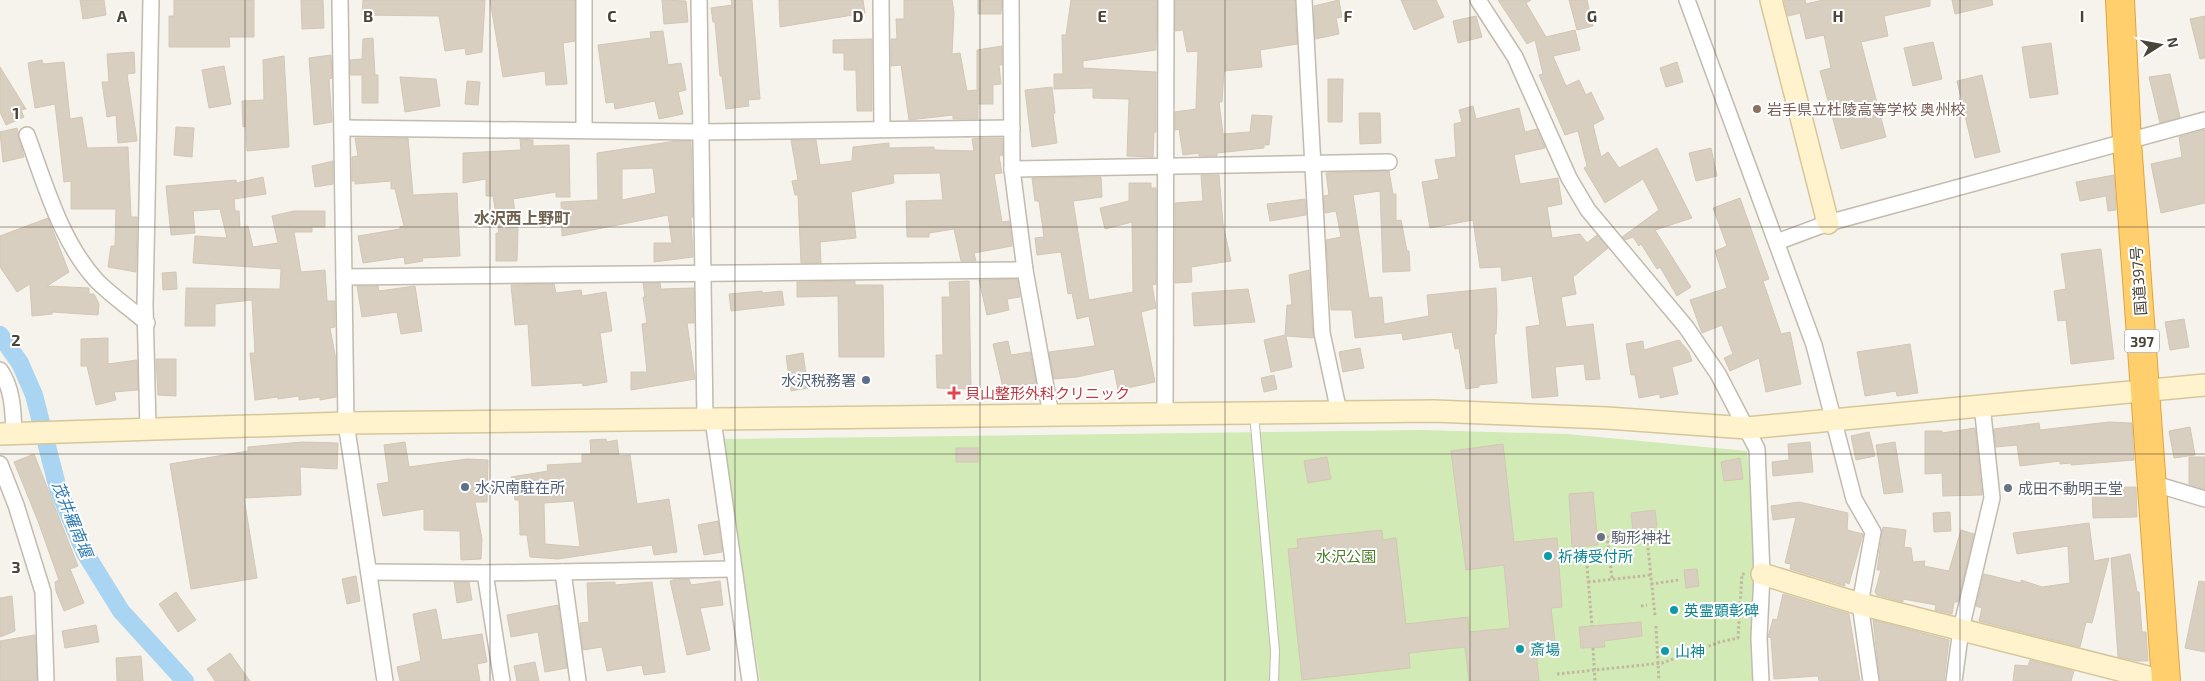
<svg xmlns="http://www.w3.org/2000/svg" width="2205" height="681" font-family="'Exo 2','Noto Sans JP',sans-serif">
<rect width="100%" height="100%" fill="#f6f3ec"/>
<path fill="#d2eab5" d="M1420,430L1566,434L1747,451L1753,515L1755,681H760L724,450L725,439Z"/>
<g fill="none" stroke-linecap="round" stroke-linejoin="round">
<path stroke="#a9d4f2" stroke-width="18" d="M0,335L20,363L34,395L58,489L85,553L121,611L185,681"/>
</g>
<g fill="#d8cfc1" stroke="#d3c7b4" fill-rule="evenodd">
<path d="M80,0H104L106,15L83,19Z"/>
<path d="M174,0H254V37H229L230,47H169V16H174Z"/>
<path d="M301,0H323L324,28L302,29Z"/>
<path d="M363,0H485L482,52L466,55L465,48L445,51L439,16L362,15Z"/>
<path d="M490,0H575V41L563,43L567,84L546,85L545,71L503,77Z"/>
<path d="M662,0L686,1L688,22L664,24Z"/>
<path d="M731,0H752L760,99L748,100L749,106L726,109L722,76H720L715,22H713L711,8L732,5Z"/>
<path d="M779,0H863L865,13L780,27Z"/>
<path d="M904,0H952L954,13L952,54L960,53L967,91L977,90V50L1002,46V65H999L1001,84L993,85V104H978V119H953V115L909,120L901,65L891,66V39H897L896,19H904Z"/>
<path d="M978,0H1002L1001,14H978Z"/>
<path d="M1071,0H1157L1156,50L1083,61V68L1156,72V132H1154L1153,157L1127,156L1129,99L1093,98V88L1054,89V74H1063L1062,35H1066Z"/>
<path d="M1175,0H1295L1297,44L1260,50L1262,67L1224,71L1222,102H1219L1223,134L1250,132L1252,115L1272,116L1269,145H1264V148L1217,153V156H1199V153L1183,155L1179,129L1175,130V112L1196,109L1198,51L1187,52L1183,30L1175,31Z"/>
<path d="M1339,0L1342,17L1336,18L1339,34L1315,39L1314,6Z"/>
<path d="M1401,0H1436L1444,17L1414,30Z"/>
<path d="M1498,0H1531L1526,3L1546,37L1575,30L1580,50L1553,56L1566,86L1579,80L1586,95L1591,92L1604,119L1593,125L1601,157L1608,152L1619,168L1657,148L1692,218L1655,230L1691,287L1677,296L1660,267L1657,269L1641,244L1639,246L1633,237L1625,240L1622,237L1659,210L1643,179L1605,203L1584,168L1587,166L1578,131L1565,135L1539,75L1543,74L1535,40L1527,44Z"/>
<path d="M1569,0H1587L1593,26L1577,30Z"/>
<path d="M1784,0H1805L1806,4L1823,0H1930V6L1884,16L1888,36L1861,42L1886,137L1841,149L1820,71L1831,68L1824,35L1806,39L1800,13L1788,16Z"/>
<path d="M1952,0H1992L1993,5L1955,14Z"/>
<path d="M1476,16L1482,37L1458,43L1453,21Z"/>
<path d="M2205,16V58L2200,59L2190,19Z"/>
<path d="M663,31L668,65L681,63L686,90L678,92L683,114L659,119L655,101L615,109L614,102L606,103L598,45L651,38L650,32Z"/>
<path d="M373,38L375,75H378V103H362V75H350V60L362,59L363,39Z"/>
<path d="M872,39V111H857L856,70H844V53H833V40Z"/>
<path d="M1933,42L1942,79L1913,86L1904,48Z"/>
<path d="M2051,43L2058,94L2030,98L2022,47Z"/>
<path d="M134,52L135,73L127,74L137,141L118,143L116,115L107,117L102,82H109L107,54Z"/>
<path d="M331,55L332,78L329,79L332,122L314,125L309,58Z"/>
<path d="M284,56L289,147L247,151L246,126L243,127L242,101L264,100L263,60Z"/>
<path d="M42,60L43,64L64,62L70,119L82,117L87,148L128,147L131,217H137L136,272L108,267L111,246H115L116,209H71V181L64,182L55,104L35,108L28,63Z"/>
<path d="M1677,62L1683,82L1666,87L1660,68Z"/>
<path d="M224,66L231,104L209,108L202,70Z"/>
<path d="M0,67L26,109L21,110L24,117L6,125L0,112Z"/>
<path d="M2170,74L2180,117L2160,123L2149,77Z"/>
<path d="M1982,75L2000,152L1975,158L1957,81Z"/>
<path d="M400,77L436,79L440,106L405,112Z"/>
<path d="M1328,79H1343L1342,122H1328Z"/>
<path d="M467,81L480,82L478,105L465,104Z"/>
<path d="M1052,87L1055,113L1053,114L1057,143L1032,147L1025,90Z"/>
<path d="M1473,106L1476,119L1519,108L1525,132L1537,129L1545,148L1514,155L1520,184L1558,178L1562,204L1547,207L1552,238L1580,234L1587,243L1597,235L1608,248L1573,277L1576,294L1561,297L1566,327L1593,324L1600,379L1586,380L1584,364L1555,367L1558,396L1532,398L1526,327L1540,325L1532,276L1502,281L1501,267L1480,268L1473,220L1430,228L1422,182L1439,179L1435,160L1456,157L1454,124L1462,122L1459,110Z"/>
<path d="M1359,113H1380L1381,143L1360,144Z"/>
<path d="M176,127L194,128L192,157L174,155Z"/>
<path d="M17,128L24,157L3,162L0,132Z"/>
<path d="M2205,130V203L2161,213L2151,164L2182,157L2179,137Z"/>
<path d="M355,138H408L413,195L457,193L460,256L422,258L423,261L405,264L404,257L363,263L358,236L400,229V227L404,226L395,189H391V181L355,184V181H352V157L358,156Z"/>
<path d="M981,138H1002L1003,155L999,156L1002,173L994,174L1002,222L1009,221L1012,246L974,253L976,261H961L954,229L929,233V237H907L906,201L943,200L940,173L893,174L894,183L851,192L856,238L820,242L821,263H801L798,195H795L792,181L798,180L791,140H816L820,165L852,161L853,147L889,143V148L934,147V150L974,151L972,139Z"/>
<path d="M520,139L533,140V146L569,145L570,197H556V192L513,199L518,230L517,261H496V233H499L493,196H486V179L463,183V153L521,150Z"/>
<path d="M676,141H691L693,217H691L693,257L654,262V243H672L668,215L562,236L561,202L598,200L597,153ZM653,168L656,193L622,200V169Z"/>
<path d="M1711,148L1717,176L1696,181L1689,153Z"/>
<path d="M333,161V184L315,187L312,166Z"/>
<path d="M1389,171L1393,194H1396V221L1401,220L1407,251H1409L1410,271L1383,272L1380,191L1353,195L1369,298L1382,297L1384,324L1429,316L1427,295L1496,288L1497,310L1496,334H1494L1497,383L1479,385V387L1466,389L1459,348L1455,349L1452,332L1403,340L1402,333L1355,338L1352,310H1331L1326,240L1341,237L1336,211L1325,213L1324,196L1329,195L1326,173Z"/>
<path d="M1201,175H1219L1223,224L1231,261L1191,267L1192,282L1175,283V203L1203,201Z"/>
<path d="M2114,175L2116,210L2108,211L2106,196L2080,201L2076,182Z"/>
<path d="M263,177L266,194L234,199L235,211H239L240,228L248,226L253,247L278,243L272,216L294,211H325V227H312V232H294L301,272L325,270L327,301H335V327L330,328L336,360V397L320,400V397L299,400V396L278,399V397L255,400L250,353H255L252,300L215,304V326H185L186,288L280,289L281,269L193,263L195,236L227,238L220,209L193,211L195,233L171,235L166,186L236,180V183Z"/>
<path d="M1101,177L1102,197L1073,201L1089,300L1133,292L1132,222L1105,229L1100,208L1129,201V183H1151V188H1156V284L1152,285L1156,308L1141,312L1155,382L1118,390L1114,369L1077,377L1054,379L1049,352L1095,346L1089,316L1077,319L1072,293L1068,294L1061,252L1037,255L1035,238L1044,237L1039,201H1035L1032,178Z"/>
<path d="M1740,198L1769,279L1763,281L1781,334L1790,332L1801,384L1766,392L1759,358L1730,371L1724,358L1733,354L1722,325L1702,333L1690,300L1727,288L1715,251L1727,246L1713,208Z"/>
<path d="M1305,199L1306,215L1270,221L1267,204Z"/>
<path d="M48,218L69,272L47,286L89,288V294H94L99,304L98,315L52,312V314L32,316L30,284L17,292L0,267V236Z"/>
<path d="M2101,249L2114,359L2071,364L2066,320L2058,321L2054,291L2066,289L2061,254Z"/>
<path d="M1309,270L1313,338L1286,336L1292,367L1271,372L1264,340L1285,335L1287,305H1292L1289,275Z"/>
<path d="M176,272L177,289L163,290L162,273Z"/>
<path d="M1017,279L1020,297L1007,299L1009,310L987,315L979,280Z"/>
<path d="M855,281V285H883L884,357H839L838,296L797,297V282Z"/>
<path d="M969,281L971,389L937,388L936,355H943L942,297H950L949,282Z"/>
<path d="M643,283H660L661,289L694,288V323H687L695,379L631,390V372H647L642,324L647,323L643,297H645Z"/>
<path d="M554,284L556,293L581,290L582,296L606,292L612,331L600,333L607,382L583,386L582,383L532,386L528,324L515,325L511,285Z"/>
<path d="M357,286H378L379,291L415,286L422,331L401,334L397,312L362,317Z"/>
<path d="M1248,289L1255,322L1194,326L1192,293Z"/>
<path d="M762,291V293L782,291L784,305L731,311L729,294Z"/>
<path d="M2184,319L2189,347L2170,350L2165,322Z"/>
<path d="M108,338V364L137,360L138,390L114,392L116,400L96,405L87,366H81V339Z"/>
<path d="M1679,340L1689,352L1692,361L1672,367L1678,394L1660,398V394L1639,398L1635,375H1631L1626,344L1643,341L1644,350Z"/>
<path d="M1008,341L1011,355L1030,352L1036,383L1003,388L993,344Z"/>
<path d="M1910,344L1918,393L1897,396L1896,391L1865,396L1857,352Z"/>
<path d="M1360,348L1364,368L1343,372L1339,352Z"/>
<path d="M803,353L808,388L791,391L786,356Z"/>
<path d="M156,359H176V396L158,395Z"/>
<path d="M1274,375L1277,389L1264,392L1261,378Z"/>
<path d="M2109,422L2132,423L2134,460L2071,465V463L2060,464V461L2020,466L2017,445L1996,447L1994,429L2039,423L2040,430Z"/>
<path d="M2190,427L2195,455L2174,458L2169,431Z"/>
<path d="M1975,428L1982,495L1943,496L1942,473L1925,474V431H1942V433Z"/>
<path d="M1869,432L1875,456L1856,460L1851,436Z"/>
<path d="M606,439L607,442L617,440L619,456L630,455L637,504L669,499L677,552L654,555L652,545L558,559L530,557L527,535H520L519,500H515L511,477L548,471L547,465L582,463V454H591L590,440ZM574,501L580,547L545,544L544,503Z"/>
<path d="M302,442L338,443L337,469L300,467L301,495L244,498L257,578L191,589L170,464L248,451V447Z"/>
<path d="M405,442L409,467L467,459L488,460L487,502H475L482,539L481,559L461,560L460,531L424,530V509L383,516L377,484L389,482L384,445Z"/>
<path d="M1810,442L1813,472L1773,476L1772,462L1789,460L1788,444Z"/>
<path d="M1895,442L1903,492L1884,494L1876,445Z"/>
<path d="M1503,444L1514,542L1557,538L1562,607L1551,608L1556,650L1536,652L1539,681H1469L1465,647L1409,653L1410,668L1302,680L1288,549L1298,548L1297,539L1382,530L1383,540L1396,538L1406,624L1468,617L1469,632L1510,628L1504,565L1466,570L1451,451Z"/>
<rect x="956" y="448" width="22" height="14"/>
<path d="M34,454L78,566L70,569L84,603L64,611L56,591L55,582L59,580L38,521L14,462Z"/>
<path d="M1327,457L1331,479L1308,483L1304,461Z"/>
<path d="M2189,457H2205V489L2189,484Z"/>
<path d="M1740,458L1743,479L1724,481L1721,462Z"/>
<path d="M2136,487L2137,517L2093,518L2092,488Z"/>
<path d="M1593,492L1598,545L1572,547L1569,494Z"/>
<path d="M1799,502L1848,513L1847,530L1863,534L1849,584L1844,582L1845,586L1790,569L1791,564L1785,563L1796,517L1773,520L1771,506Z"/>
<path d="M1655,510L1657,527L1633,530L1631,513Z"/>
<path d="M1950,512L1951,531L1934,532L1933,513Z"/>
<path d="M718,521L722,552L704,555L698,525Z"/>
<path d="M2089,523L2094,561L2109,558L2092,623L2086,622L2080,647L1979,621L1982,608L1976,606L1984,574L2021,583V580L2042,587L2070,583L2068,546L2017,554L2013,533Z"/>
<path d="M1883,527L1906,530L1904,547L1911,548L1913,562L1925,561L1924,566L1949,571L1961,530L1974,534L1958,602H1954L1952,614L1935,610L1936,605L1903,599V602L1877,595L1875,592L1881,570H1877Z"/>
<path d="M2130,554L2137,592H2139L2142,632H2146L2148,661H2137L2118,657L2111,558Z"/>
<path d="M1697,569L1699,586L1686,588L1684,570Z"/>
<path d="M356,576L360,601L347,604L342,579Z"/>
<path d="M676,579H689L691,585L720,581L723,605L700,608L710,650L687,655L670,581Z"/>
<path d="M2199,581L2205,582V652L2185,648Z"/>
<path d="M454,582H469L472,600L457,603Z"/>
<path d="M615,582V585L652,582L665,672L644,675L642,665L607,671L602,647L583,650L580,623L589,622L587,583Z"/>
<path d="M176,592L196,620L178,632L159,604Z"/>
<path d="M1783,594L1849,614L1860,681H1819L1818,676L1774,679L1771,638L1768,637L1773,619L1777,620Z"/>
<path d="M12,596L15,631L0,637V598Z"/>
<path d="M558,605L567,668L545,672L538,632L511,637L507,615Z"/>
<path d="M436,609L442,640L482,634L487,662L477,664L480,681H400L397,667L421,661L413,614Z"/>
<path d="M1873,620L1949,640L1944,681H1880Z"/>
<path d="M1641,622L1642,636L1604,641L1605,647L1581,648L1579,627Z"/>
<path d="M96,625L99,642L65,648L62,631Z"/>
<path d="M35,635L37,681H0V641Z"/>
<path d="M230,653L250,681H215L207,669Z"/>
<path d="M141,656L143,681H117L116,658Z"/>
<path d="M2030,660L2074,671L2071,681H2013L2015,665L2028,666Z"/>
<path d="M535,662L539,681H517L514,666Z"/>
</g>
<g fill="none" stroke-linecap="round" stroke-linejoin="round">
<g stroke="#c2bbae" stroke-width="10">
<path id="lane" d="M1254,414L1275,651L1274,681"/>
</g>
<g stroke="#c2bbae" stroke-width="18">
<g id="street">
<path d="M340,0L346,423L385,681"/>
<path d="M584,0V130"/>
<path d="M699,0L705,420"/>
<path d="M881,0L882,129"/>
<path d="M1011,0L1012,169L1025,270L1051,415"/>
<path d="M1304,0L1322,333L1339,412"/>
<path d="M1478,0L1515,57L1569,178L1588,210L1686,327L1718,374L1757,449L1762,574L1759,638L1761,681"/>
<path d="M1687,0L1814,345L1854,499L1873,532L1860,604L1871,681"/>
<path d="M343,128L699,132L1012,128"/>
<path d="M27,135C45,184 61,242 97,281C112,296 131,309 147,323"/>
<path d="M1012,169L1389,162"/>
<path d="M1777,242L1828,223L2205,120"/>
<path d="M344,277L1025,270"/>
<path d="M0,370C13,389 13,411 14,433"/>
<path d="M1165,415L1166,0"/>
<path d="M713,420L750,681"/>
<path d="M148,429L145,305L151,0"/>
<path d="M0,464L16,505L43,592L46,681"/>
<path d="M2152,483L2205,499"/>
<path d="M369,572L485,573L733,569"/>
<path d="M563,572L578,681"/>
<path d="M485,573L502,681"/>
<path d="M1954,681L1961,629L1992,498L1982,405"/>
</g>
</g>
<g stroke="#d6c79b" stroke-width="24">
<g id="secondary">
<path d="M1771,0L1828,223"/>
<path d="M0,434L346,423L1434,411L1607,418L1747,428L2205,385"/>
<path d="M1762,574L1860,604L2163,681"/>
</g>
</g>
<g stroke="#e0a43c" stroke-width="30">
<path id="highway" d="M2120,0L2127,142L2166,681"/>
</g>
<g stroke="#c4b79f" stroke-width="3" stroke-dasharray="2.5 2.5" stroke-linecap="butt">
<path d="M1647,538L1655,616"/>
<path d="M1589,554L1609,552"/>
<path d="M1563,556L1586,554L1592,626"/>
<path d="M1612,578L1607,536L1625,534L1626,540L1645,538"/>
<path d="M1588,582L1651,575"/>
<path d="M1651,584L1679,580"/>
<path d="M1641,606L1647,605"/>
<path d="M1656,626L1659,681"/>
<path d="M1593,648L1595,681"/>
<path d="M1557,674L1662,663L1720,642L1738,638L1742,574H1746"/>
</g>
<use href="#lane" stroke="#fff" stroke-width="8"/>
<use href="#street" stroke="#fff" stroke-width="15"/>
<use href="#secondary" stroke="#fff3cd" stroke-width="21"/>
<use href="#highway" stroke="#ffcf6e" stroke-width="28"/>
</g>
<path fill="none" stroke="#4b4439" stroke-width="1" stroke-opacity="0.55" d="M245,0V681M490,0V681M735,0V681M980,0V681M1225,0V681M1470,0V681M1715,0V681M1960,0V681M0,227H2205M0,454H2205"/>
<circle fill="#8d6e63" stroke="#fff" stroke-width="2" cx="1757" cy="109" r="5"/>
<g fill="#5c6f8a" stroke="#fff" stroke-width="2">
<circle cx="866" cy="380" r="5"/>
<circle cx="465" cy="487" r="5"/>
</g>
<path fill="#e0444e" stroke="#fff" stroke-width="2" d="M951.5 385.5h5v5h5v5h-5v5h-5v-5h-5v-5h5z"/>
<g fill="#6b7280" stroke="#fff" stroke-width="2">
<circle cx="2008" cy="488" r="5"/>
<circle cx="1601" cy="537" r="5"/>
</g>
<g fill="#0f9aa8" stroke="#fff" stroke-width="2">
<circle cx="1548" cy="556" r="5"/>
<circle cx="1674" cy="610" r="5"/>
<circle cx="1520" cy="649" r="5"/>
<circle cx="1665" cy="651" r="5"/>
</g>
<g text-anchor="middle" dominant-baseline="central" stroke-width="4" stroke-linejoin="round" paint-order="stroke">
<rect fill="#fff" stroke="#817c74" stroke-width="1" x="2124.5" y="329.5" width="35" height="23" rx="4"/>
<g font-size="14" font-weight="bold" fill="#4b4439">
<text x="2142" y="341">397</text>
</g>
<g font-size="15" fill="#785e54" stroke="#fff" text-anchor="start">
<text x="1767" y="109">岩手県立杜陵高等学校 奥州校</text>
</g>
<g font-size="15" fill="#4b4439" stroke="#fff">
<text transform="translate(2138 281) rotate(-94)">国道397号</text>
</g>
<g font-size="15" fill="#4e5e75" stroke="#fff" text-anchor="end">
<text x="856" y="380">水沢税務署</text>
<text x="475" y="487" text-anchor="start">水沢南駐在所</text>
</g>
<g font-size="15" fill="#be3a42" stroke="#fff" text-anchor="start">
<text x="965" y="393">貝山整形外科クリニック</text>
</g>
<g font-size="15" fill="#5b616d" stroke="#fff" text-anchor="start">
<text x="2018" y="488">成田不動明王堂</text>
<text x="1611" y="537">駒形神社</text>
</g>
<g font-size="15" fill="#4a7f2a" stroke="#fff">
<text x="1346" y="556">水沢公園</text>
</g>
<g font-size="15" fill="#0d838f" stroke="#fff" text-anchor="start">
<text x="1558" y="556">祈祷受付所</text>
<text x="1684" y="610">英霊顕彰碑</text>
<text x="1530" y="649">斎場</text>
<text x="1675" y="651">山神</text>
</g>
<g font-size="16" font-weight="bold" fill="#6e6250" stroke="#fff">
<text x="522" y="217">水沢西上野町</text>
</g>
<g font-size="16" font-style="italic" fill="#2e7ab2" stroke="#fff">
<text transform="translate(73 519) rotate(68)">茂井羅南堰</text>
</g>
</g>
<g font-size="16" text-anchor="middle" font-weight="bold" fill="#4b4439" stroke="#fff" stroke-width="4" stroke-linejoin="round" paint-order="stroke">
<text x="122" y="22">A</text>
<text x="368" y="22">B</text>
<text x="612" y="22">C</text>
<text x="858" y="22">D</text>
<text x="1102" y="22">E</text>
<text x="1348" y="22">F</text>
<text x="1592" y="22">G</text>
<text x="1838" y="22">H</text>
<text x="2082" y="22">I</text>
<text x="16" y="119">1</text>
<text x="16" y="346">2</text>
<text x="16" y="573">3</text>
</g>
<g transform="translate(2160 45) rotate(79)" stroke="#ffffff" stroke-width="4" paint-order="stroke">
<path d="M0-4L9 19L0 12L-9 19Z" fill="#4b4439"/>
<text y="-8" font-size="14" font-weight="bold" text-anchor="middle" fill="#4b4439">N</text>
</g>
</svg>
